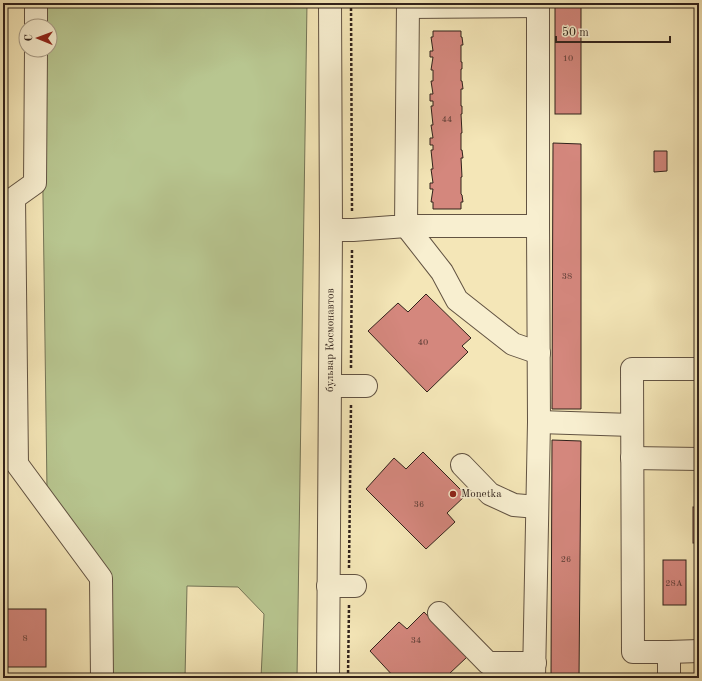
<svg xmlns="http://www.w3.org/2000/svg" width="702" height="681" font-family="'Old Standard TT',serif">
<rect width="100%" height="100%" fill="#f4e6b7"/>
<filter id="stains"><feTurbulence type="fractalNoise" baseFrequency=".005" numOctaves="4"/><feColorMatrix values="0 0 0 0 .2 0 0 0 0 .09 0 0 0 0 .02 0 0 0 .5 -.17"/></filter>
<radialGradient id="worn" r=".72"><stop offset=".6" stop-color="#630" stop-opacity="0"/><stop offset="1" stop-color="#630" stop-opacity=".3"/></radialGradient>
<path fill="#b8c690" stroke="#747456" d="M40,3H307L297,678H261L264,614L238,587L187,586L185,678H111L112,581L47,490L41,50H50V26H40Z"/>
<g fill="#d4877d" stroke="#31221b">
<path d="M3,3H5L6,169H3Z"/>
<rect x="555" y="3" width="26" height="111"/>
<path d="M433,31H461V37H462L463,45H461V62H462V69H461V81H462L463,89H461V106H462V114H461L462,133H461V150H462L463,158H461L462,177H461V194L462,195L463,202H461V209H433V202H431L433,189H430V183H433L431,169H433L431,150H433V145H430V138H433L431,125H433L431,106H433V101H430V94H433L431,81H433V70H431L433,57H430V51H433L431,37H433Z"/>
<path d="M553,143L581,144V409H552Z"/>
<path d="M654,151H667V171L654,172Z"/>
<path d="M426,294L471,338L462,346L468,352L427,392L368,331L398,303L408,312Z"/>
<rect x="695" y="394" width="4" height="34"/>
<path d="M552,440L581,441L579,678H551Z"/>
<path d="M423,452L466,495L447,513L455,522L426,549L366,489L394,458L406,469Z"/>
<rect x="3" y="471" width="1" height="31"/>
<rect x="693" y="507" width="6" height="36"/>
<rect x="663" y="560" width="23" height="45"/>
<rect x="3" y="609" width="43" height="58"/>
<path d="M424,612L467,657L449,674L452,678H395L370,651L399,622L407,629Z"/>
</g>
<g fill="none" stroke-linecap="round" stroke-linejoin="round">
<g stroke="#625342" stroke-width="24">
<g id="minor">
<path d="M538,3V226H406L442,272L457,300L513,344L539,353"/>
<path d="M408,7L538,6"/>
<path d="M36,26V3"/>
<path d="M36,50L35,183L14,198L17,464L101,578L102,678"/>
<path d="M331,230H353L406,226L408,3"/>
<path d="M330,386H366"/>
<path d="M539,422L632,425"/>
<path d="M632,458L699,459"/>
<path d="M462,465L490,494L514,505L537,507"/>
<path d="M328,586H355"/>
<path d="M439,613L488,663H535"/>
<path d="M669,652L699,651"/>
<path id="s1" d="M328,678L331,230L330,3"/>
<path d="M534,678L539,422L538,226"/>
<path d="M669,678V652H633L632,369H699"/>
</g>
</g>
<g stroke="#31221b" stroke-width="2.5" stroke-dasharray="3 2" stroke-linecap="butt">
<path d="M351,3L352,212"/>
<path d="M351,368L352,249"/>
<path d="M349,568L351,405"/>
<path d="M348,678L349,605"/>
</g>
<use href="#minor" stroke="#f8efd0" stroke-width="22"/>
</g>
<circle fill="#8f2418" stroke="#f8efd0" stroke-width="1.5" cx="453" cy="494" r="4"/>
<g text-anchor="middle" dominant-baseline="central" stroke-width="3" stroke-linejoin="round" paint-order="stroke">
<g font-size="9" fill="#5a3b34">
<text x="568" y="58">10</text>
<text x="447" y="119">44</text>
<text x="567" y="276">38</text>
<text x="423" y="342">40</text>
<text x="419" y="504">36</text>
<text x="566" y="559">26</text>
<text x="674" y="583">28А</text>
<text x="25" y="638">8</text>
<text x="416" y="640">34</text>
</g>
<g font-size="11" fill="#31221b" stroke="#f8efd0">
<text stroke="none"><textPath href="#s1" startOffset="338">бульвар Космонавтов</textPath></text>
</g>
<g font-size="11" fill="#31221b" stroke="#f8efd0" text-anchor="start">
<text x="461" y="494">Monetka</text>
</g>
</g>
<rect width="702" height="681" fill="none" stroke="#f4e6b7" stroke-width="16"/>
<rect x="4" y="4" width="694" height="673" fill="none" stroke="#31221b" stroke-width="2"/>
<rect x="8" y="8" width="686" height="665" fill="none" stroke="#31221b"/>
<g transform="translate(38 38) rotate(271)"><circle r="19" fill="#f8efd0" stroke="#a89d88"/>
<path d="M0-3L7 15L0 10L-7 15Z" fill="#8f2418"/>
<text y="-6" font-size="11" font-weight="bold" text-anchor="middle" fill="#31221b">С</text>
</g>
<path d="M556 36v6h114v-6" fill="none" stroke="#31221b" stroke-width="2"/>
<text x="562" y="36" font-size="12" fill="#31221b" stroke="#f8efd0" stroke-width="3" paint-order="stroke">50 m</text>
<rect width="100%" height="100%" filter="url(#stains)"/>
<rect width="100%" height="100%" fill="url(#worn)"/>
</svg>
